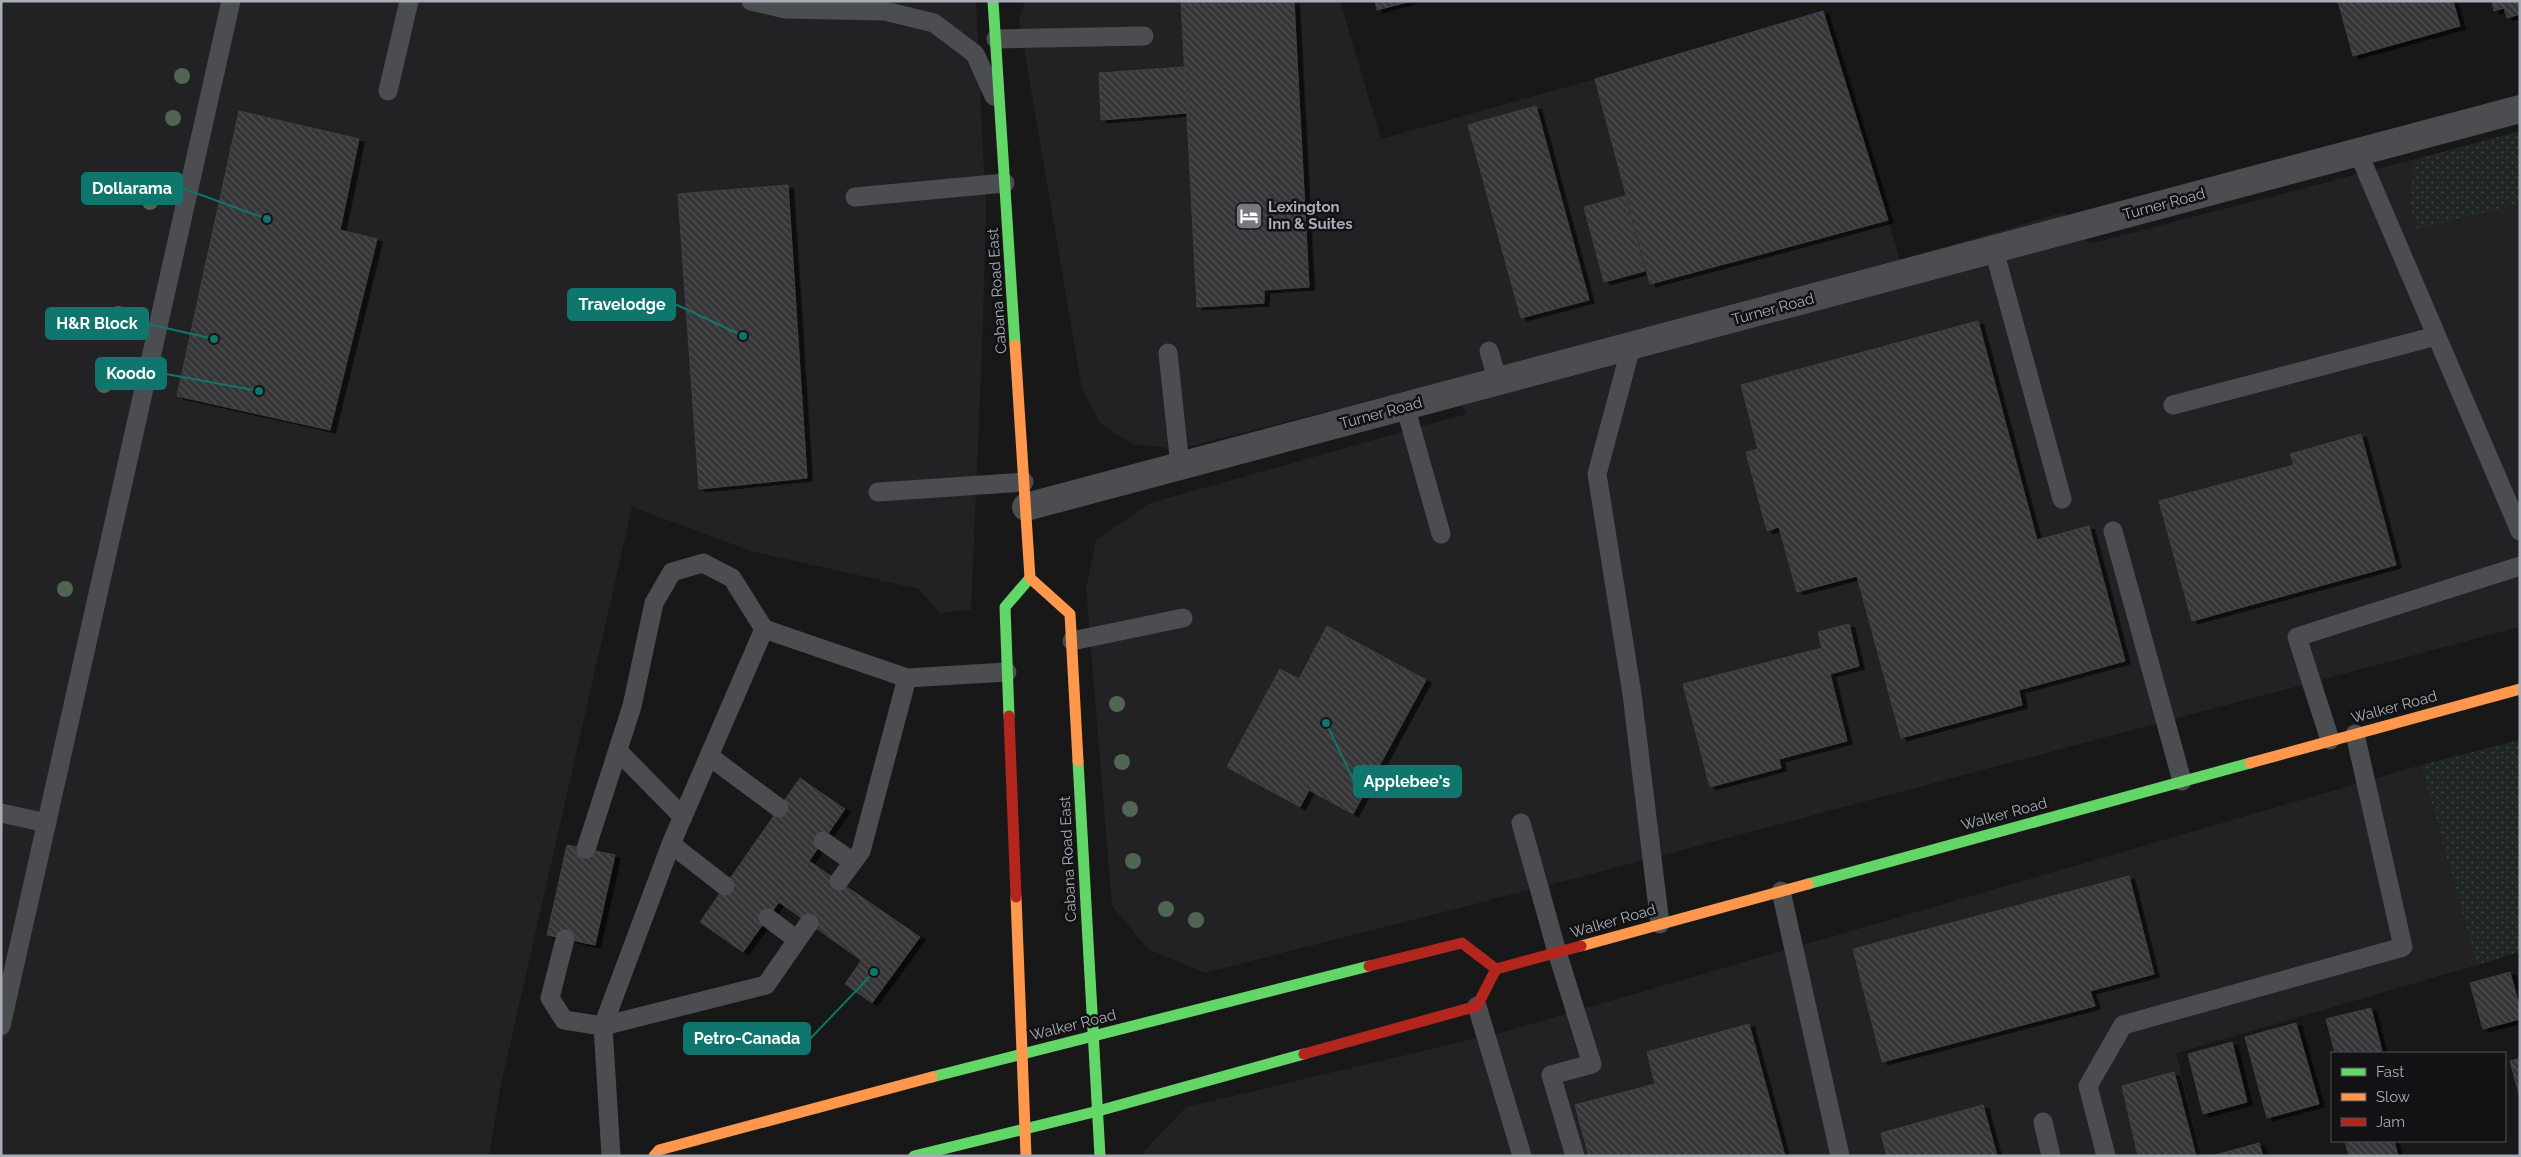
<svg xmlns="http://www.w3.org/2000/svg" width="2521" height="1157" font-family="Raleway,sans-serif">
<defs>
<pattern id="grass-dots" width="8" height="8" patternUnits="userSpaceOnUse" patternTransform="scale(1.25)"><rect width="8" height="8" fill="#202722"/><path d="M2 2h.1M6 6h.1" fill="none" stroke="#3e4440" stroke-width="1.8" stroke-linecap="round"/></pattern>
<pattern id="building-back-hatch" width="6" height="6" patternUnits="userSpaceOnUse" patternTransform="scale(1.25)"><rect width="6" height="6" fill="#363637"/><path d="M-1 5l2 2M0 0l6 6M5-1l2 2" fill="none" stroke="#505052"/></pattern>
<filter id="shadow"><feDropShadow dx="5.5" dy="3" stdDeviation="0" flood-color="#0009"/></filter>
</defs>
<rect width="100%" height="100%" fill="#181818"/>
<g fill="#222224">
<path d="M1,1H976L986,214L982,351L971,610L939,613L919,589L751,551L632,507L500,1089L489,1156H1Z"/>
<path d="M1025,1H1340L1381,139L1595,79L1823,11L1900,260L2064,212L2089,244L2515,133L2520,152V627L1588,875L1205,973L1148,949L1112,906L1086,588L1096,540L1150,503L1466,414L1451,380L1179,449L1132,444L1101,424L1082,389L1019,19Z"/>
<path d="M2421,765L2477,965L2176,1053L2202,1156H1143L1145,1150L1186,1107L1507,1031Z"/>
</g>
<g fill="url(#grass-dots)">
<path d="M2520,131V204L2417,229L2410,205L2414,160Z"/>
<path d="M2520,740V952L2477,965L2421,765Z"/>
</g>
<g fill="url(#building-back-hatch)" stroke="#404144" filter="url(#shadow)">
<path d="M1181,1H1294L1309,287L1264,290V303L1197,307Z"/>
<path d="M1375,1H1411L1377,10Z"/>
<path d="M2338,1H2453L2460,26L2353,56Z"/>
<path d="M2492,1H2520V14L2507,18L2504,8L2494,11Z"/>
<path d="M1823,11L1888,220L1650,284L1595,79Z"/>
<path d="M1184,67L1187,113L1101,120L1099,73Z"/>
<path d="M1536,106L1589,300L1521,318L1468,125Z"/>
<path d="M239,111L359,139L340,230L377,239L330,430L177,396Z"/>
<path d="M788,185L807,478L699,489L678,194Z"/>
<path d="M1625,196L1645,271L1604,282L1584,207Z"/>
<path d="M1978,321L2037,540L2089,526L2125,661L2019,690L2022,705L1901,738L1857,576L1797,592L1779,527L1767,531L1746,452L1758,449L1741,385Z"/>
<path d="M2361,434L2396,565L2192,621L2159,501L2294,465L2290,454Z"/>
<path d="M1849,624L1859,666L1830,674L1847,741L1779,759L1781,768L1710,787L1683,684L1822,648L1818,632Z"/>
<path d="M1327,626L1426,680L1353,814L1309,790L1300,807L1227,767L1280,669L1299,679Z"/>
<path d="M800,778L845,809L809,861L891,917L861,960L779,902L743,952L700,922Z"/>
<path d="M567,845L615,855L595,945L547,935Z"/>
<path d="M2129,876L2154,974L2090,991L2095,1006L1882,1062L1853,949Z"/>
<path d="M891,917L920,937L872,1003L845,984Z"/>
<path d="M2510,972L2520,1009V1019L2483,1029L2470,983Z"/>
<path d="M2371,1008L2382,1051L2373,1053H2335L2326,1019Z"/>
<path d="M2296,1023L2319,1104L2267,1118L2245,1037Z"/>
<path d="M1749,1024L1785,1156H1589L1575,1105L1655,1084L1647,1052Z"/>
<path d="M2232,1042L2247,1102L2203,1114L2188,1054Z"/>
<path d="M2520,1058V1098L2510,1061Z"/>
<path d="M2174,1072L2196,1156H2138L2122,1086Z"/>
<path d="M1983,1105L1997,1156H1887L1881,1133Z"/>
<path d="M2345,1141H2394L2398,1156H2349Z"/>
<path d="M2259,1143L2263,1156H2215V1155Z"/>
</g>
<g fill="none" stroke-linecap="round" stroke-linejoin="round">
<g stroke="#4c4d51" stroke-width="19">
<path d="M751,1L785,9L885,11L934,23L975,54L994,96"/>
<path d="M996,39L1144,36"/>
<path d="M388,91L409,1"/>
<path d="M2358,152L2520,531"/>
<path d="M855,197L1005,183"/>
<path d="M1994,250L2062,499"/>
<path d="M1631,347L1597,474L1632,694L1660,924"/>
<path d="M1489,351L1498,382"/>
<path d="M1168,353L1180,466"/>
<path d="M2173,405L2436,336"/>
<path d="M1405,406L1441,534"/>
<path d="M878,492L1024,482"/>
<path d="M2113,531L2182,781"/>
<path d="M1072,641L1183,618"/>
<path d="M2330,740L2297,637L2520,566"/>
<path d="M618,751L683,817"/>
<path d="M709,756L779,808"/>
<path d="M1,813L47,823"/>
<path d="M1521,823L1557,952L1592,1064L1551,1075L1575,1156"/>
<path d="M823,841L853,862"/>
<path d="M671,844L725,886"/>
<path d="M586,849L632,706L654,603L672,572L703,563L732,578L764,629"/>
<path d="M839,881L861,851L907,678"/>
<path d="M1781,891L1840,1156"/>
<path d="M768,918L796,939"/>
<path d="M565,939L550,998L564,1020L603,1026L766,985L809,923"/>
<path d="M1477,1006L1522,1156"/>
<path d="M1,1026L231,1"/>
<path d="M2043,1122L2051,1156"/>
<path d="M611,1156L603,1026L671,844L764,629L907,678L1007,672"/>
<path d="M2106,1156L2088,1086L2123,1025L2403,947L2355,734"/>
</g>
<path stroke="#4c4d51" stroke-width="28" d="M1026,507L2520,109"/>
<g stroke="#63d668" stroke-width="11">
<path d="M993,1L1015,345"/>
<path d="M1009,716L1005,607L1030,578"/>
<path d="M1078,761L1100,1156"/>
<path d="M1808,884L2250,763"/>
<path d="M932,1077L1369,966"/>
<path d="M914,1156L1098,1111L1304,1054"/>
</g>
<g stroke="#ff974d" stroke-width="11">
<path d="M1015,345L1030,578L1070,614L1078,761"/>
<path d="M2250,763L2520,689"/>
<path d="M1016,897L1026,1156"/>
<path d="M1581,946L1808,884"/>
<path d="M654,1156L659,1150L932,1077"/>
</g>
<g stroke="#b3261e" stroke-width="11">
<path d="M1009,716L1016,897"/>
<path d="M1369,966L1462,943L1496,969"/>
<path d="M1304,1054L1477,1006L1496,969L1581,946"/>
</g>
</g>
<g fill="#516553">
<circle cx="182" cy="76" r="8"/>
<circle cx="173" cy="118" r="8"/>
<circle cx="150" cy="202" r="8"/>
<circle cx="118" cy="314" r="8"/>
<circle cx="104" cy="385" r="8"/>
<circle cx="65" cy="589" r="8"/>
<circle cx="1117" cy="704" r="8"/>
<circle cx="1122" cy="762" r="8"/>
<circle cx="1130" cy="809" r="8"/>
<circle cx="1133" cy="861" r="8"/>
<circle cx="1166" cy="909" r="8"/>
<circle cx="1196" cy="920" r="8"/>
</g>
<defs>
<g id="hotel-square" transform="scale(1.4375)"><rect x="-9" y="-9" width="18" height="18" rx="4" fill="#767981" stroke="#121214"/><path d="M-6-4.5h1.5V1H6V5H4.5V3h-9V5H-6ZM-4 0a1.8 1.8 0 1 1 3.6 0ZM.5 0V-2.5h3Q6-2.5 6 0Z" fill="#fff"/></g>
</defs>
<g fill-rule="evenodd">
<use href="#hotel-square" x="1249" y="216"/>
</g>
<g text-anchor="middle" dominant-baseline="central" stroke-width="5" stroke-linejoin="round" paint-order="stroke">
<g font-size="15" fill="#a9adb9" stroke="#121214">
<text transform="translate(2164 204) rotate(-15)">Turner Road</text>
<text transform="translate(997 291) rotate(-94)">Cabana Road East</text>
<text transform="translate(1773 309) rotate(-15)">Turner Road</text>
<text transform="translate(1381 413) rotate(-15)">Turner Road</text>
<text transform="translate(2394 707) rotate(-15)">Walker Road</text>
<text transform="translate(2004 814) rotate(-15)">Walker Road</text>
<text transform="translate(1068 859) rotate(-93)">Cabana Road East</text>
<text transform="translate(1613 921) rotate(-16)">Walker Road</text>
<text transform="translate(1073 1025) rotate(-14)">Walker Road</text>
</g>
<g font-size="15" font-weight="bold" fill="#a9adb9" stroke="#121214" text-anchor="start">
<text x="1268" y="207">Lexington<tspan x="1268" dy="17">Inn &amp; Suites</tspan></text>
</g>
</g>
<path fill="none" stroke="#0f766e" stroke-width="2" d="M267 219L182 188M743 336L675 304M214 339L148 324M259 391L166 374M1326 723L1354 781M874 972L810 1039"/>
<g fill="#0f766e" stroke="#121214" stroke-width="2">
<circle cx="267" cy="219" r="5"/>
<circle cx="743" cy="336" r="5"/>
<circle cx="214" cy="339" r="5"/>
<circle cx="259" cy="391" r="5"/>
<circle cx="1326" cy="723" r="5"/>
<circle cx="874" cy="972" r="5"/>
</g>
<g fill="#0f766e" stroke="#0f766e" stroke-width="2">
<rect x="82" y="173" width="100" height="31" rx="5"/>
<rect x="568" y="289" width="107" height="31" rx="5"/>
<rect x="46" y="308" width="102" height="31" rx="5"/>
<rect x="96" y="358" width="70" height="31" rx="5"/>
<rect x="1354" y="766" width="107" height="31" rx="5"/>
<rect x="684" y="1023" width="126" height="31" rx="5"/>
</g>
<g font-size="16" text-anchor="middle" font-weight="bold" fill="#fff">
<text x="132" y="194">Dollarama</text>
<text x="622" y="310">Travelodge</text>
<text x="97" y="329">H&amp;R Block</text>
<text x="131" y="379">Koodo</text>
<text x="1407" y="787">Applebee's</text>
<text x="747" y="1044">Petro-Canada</text>
</g>
<rect width="2521" height="1157" fill="none" stroke="#a9adb9" stroke-width="5"/>
<rect x="2331" y="1052" width="175" height="90" fill="#121214" stroke="#4e5056"/>
<rect x="2341" y="1068" width="25" height="8" fill="#63d668" stroke="#4e5056"/>
<text x="2376" y="1077" font-size="15" fill="#a9adb9">Fast</text>
<rect x="2341" y="1093" width="25" height="8" fill="#ff974d" stroke="#4e5056"/>
<text x="2376" y="1102" font-size="15" fill="#a9adb9">Slow</text>
<rect x="2341" y="1118" width="25" height="8" fill="#b3261e" stroke="#4e5056"/>
<text x="2376" y="1127" font-size="15" fill="#a9adb9">Jam</text>
</svg>
